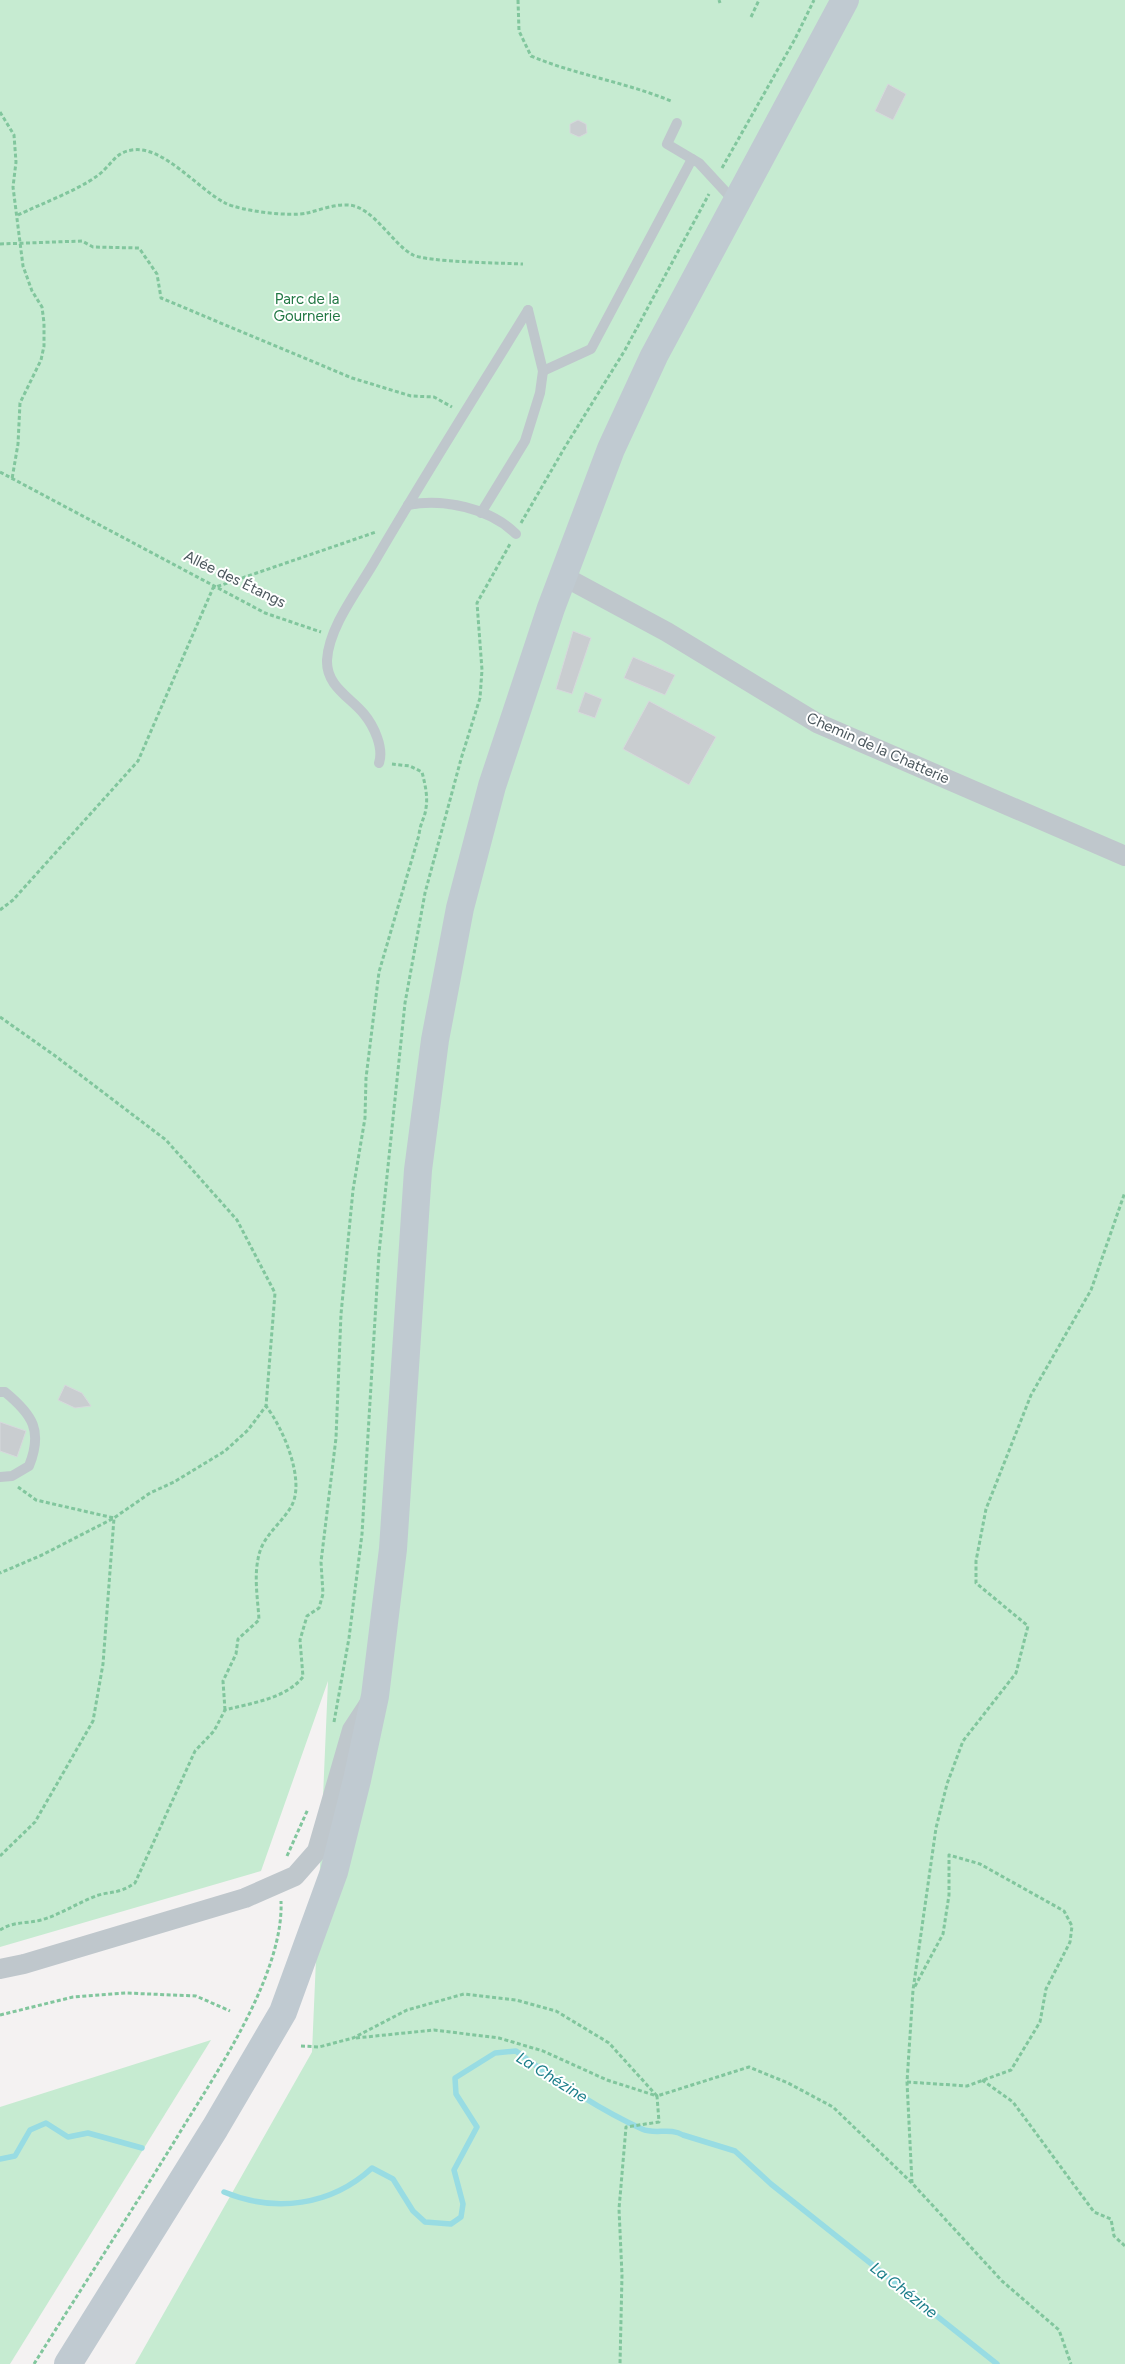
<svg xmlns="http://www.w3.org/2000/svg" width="1125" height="2364" font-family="Figtree,sans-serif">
<rect width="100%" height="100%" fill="#f4f2f2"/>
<g fill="#c6ebd1">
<path d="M0,0H1125V2364H135L312,2052L328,1681L261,1871L0,1947Z"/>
<path d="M211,2040L10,2364H0V2107Z"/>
</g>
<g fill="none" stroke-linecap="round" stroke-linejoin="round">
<g stroke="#98dce3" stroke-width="5.5">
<path d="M0,2159L15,2156L30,2130L46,2123L68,2137L88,2133L142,2148"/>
<path d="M224,2192C275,2213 331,2206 372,2168L393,2179L413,2211L425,2222L451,2224L461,2217L463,2204L454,2170L477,2127L456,2094L455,2078L495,2053L516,2051C556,2081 596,2108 642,2129C655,2135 670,2127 683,2135L735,2151L771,2184L997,2364"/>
</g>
</g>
<g fill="#c9cdd0" stroke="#d6d9dc">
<path d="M888,84L906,94L893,120L875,111Z"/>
<path d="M578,120L586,124L587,133L579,137L570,133V124Z"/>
<path d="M573,631L591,638L572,694L556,689Z"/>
<path d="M633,657L675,675L665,695L624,678Z"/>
<path d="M585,692L602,699L595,718L578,712Z"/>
<path d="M649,701L716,737L689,785L623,749Z"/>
<path d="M65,1385L82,1393L91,1406L75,1408L58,1400Z"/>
<path d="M0,1422L26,1431L17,1457L0,1451Z"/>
</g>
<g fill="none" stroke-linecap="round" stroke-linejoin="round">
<g stroke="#81c69d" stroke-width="3" stroke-dasharray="4 2.5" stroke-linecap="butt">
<path d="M518,0L519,31L531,56C576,75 625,82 671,101"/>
<path d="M719,0L720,3"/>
<path d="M751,17L759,0"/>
<path d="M0,112L14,135L16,162L13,187L23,266L32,291L42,307L44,323V346L41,360L20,403L18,444L12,479"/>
<path d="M722,168L795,39L814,0"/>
<path d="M18,215C40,204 90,186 105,169C114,160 118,152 132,150C163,145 198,189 225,203C241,211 290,217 307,213C320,210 334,204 348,205C373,206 392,244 413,255C427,262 502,263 523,264"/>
<path d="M0,244L82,241L93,247L139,248L157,274L161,298L352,378L411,396L434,397L452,407"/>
<path d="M0,472L265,613L321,632"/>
<path d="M521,523L565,447L625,350L709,194"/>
<path d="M0,910L13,900L138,761L213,588L376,532"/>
<path d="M0,1017L54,1055L166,1140L237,1220L275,1293L266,1406L248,1430L225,1451L174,1482L150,1493L114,1518L42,1555L0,1573"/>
<path d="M225,1710L223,1681L236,1654L238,1639L259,1620C258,1601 254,1579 258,1559C262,1535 282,1524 292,1505C305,1479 283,1428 266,1406"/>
<path d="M334,1722L349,1638L362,1534L379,1253L405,1003L425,893L461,759L480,698L482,670L477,603L510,544"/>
<path d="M0,1856L35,1822L93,1721L103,1664L114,1518L36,1500L18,1487"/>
<path d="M287,1856L308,1809"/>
<path d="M0,1930C14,1921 26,1924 41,1920C59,1915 74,1905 91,1898C108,1890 116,1896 135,1883L195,1751L214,1731L225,1710C251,1703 285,1699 303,1677L300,1640L307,1616L319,1608L323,1594L321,1562L336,1438L341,1314L353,1190L365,1118L366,1078L379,972L419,835C420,823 425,818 426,808C428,796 425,784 422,772L410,766L392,764"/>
<path d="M0,2015L73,1997L126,1993L196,1996L230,2011"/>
<path d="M356,2038L434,2030L499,2038L543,2051L607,2080L657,2096L659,2122L626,2127L619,2209L622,2275L620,2364"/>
<path d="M301,2046L319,2047L353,2038L407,2010L464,1994L516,2000L556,2011L609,2043L657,2096L749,2067L788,2083L833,2107L912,2183L1002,2281L1059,2330L1071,2364"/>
<path d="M982,2080L1013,2102L1094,2212L1111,2219L1114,2236L1125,2246"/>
<path d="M907,2082L967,2086L1011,2070L1040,2022L1046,1989L1070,1942L1072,1926L1064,1911L980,1864L949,1855V1895L943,1934L914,1988"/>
<path d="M912,2183L907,2082L913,1990L936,1828L947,1784L963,1741L1016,1673L1028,1626L976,1583V1561L986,1509L1031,1395L1091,1290L1125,1192"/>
<path d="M34,2364C84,2284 136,2205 185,2124C221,2066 284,1971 281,1901"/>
</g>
<g stroke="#bfc7cc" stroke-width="10">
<path d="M677,123L667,144L699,163L735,202"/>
<path d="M543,371L591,349L692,159"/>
<path d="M408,505C443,498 490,508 516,534"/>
<path d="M481,513L525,441L540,393L543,371L528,310"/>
<path d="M379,763C384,748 374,726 364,714C350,697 326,686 327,660C329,626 359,589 376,559C425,475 477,393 528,310"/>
<path d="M0,1392H5C33,1415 43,1431 29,1466L12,1476L0,1477"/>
</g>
<g stroke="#bfc7cc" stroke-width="20">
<path d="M563,576L667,632L817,723L1125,856"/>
<path d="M0,1969L24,1964L245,1898L295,1876L317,1851L352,1730L369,1704"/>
</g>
<path stroke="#c0cad1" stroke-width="28" d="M68,2364L215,2128L283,2012L334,1872L357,1780L375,1696L393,1549L418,1170L435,1040L460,908L492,786L551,608L611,449L654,356L845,0"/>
</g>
<g text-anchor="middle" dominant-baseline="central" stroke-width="4" stroke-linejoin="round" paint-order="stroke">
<g font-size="15" fill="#227844" stroke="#fff">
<text x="307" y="299">Parc de la<tspan x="307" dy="17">Gournerie</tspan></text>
</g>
<g font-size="15" fill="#4b575d" stroke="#fff">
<text transform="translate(235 579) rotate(26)">Allée des Étangs</text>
<text transform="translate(878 748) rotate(24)">Chemin de la Chatterie</text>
</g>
<g font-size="16" font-style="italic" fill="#1b7e8a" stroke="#fff">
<text transform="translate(552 2077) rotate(32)">La Chézine</text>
<text transform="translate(904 2290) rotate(38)">La Chézine</text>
</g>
</g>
</svg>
